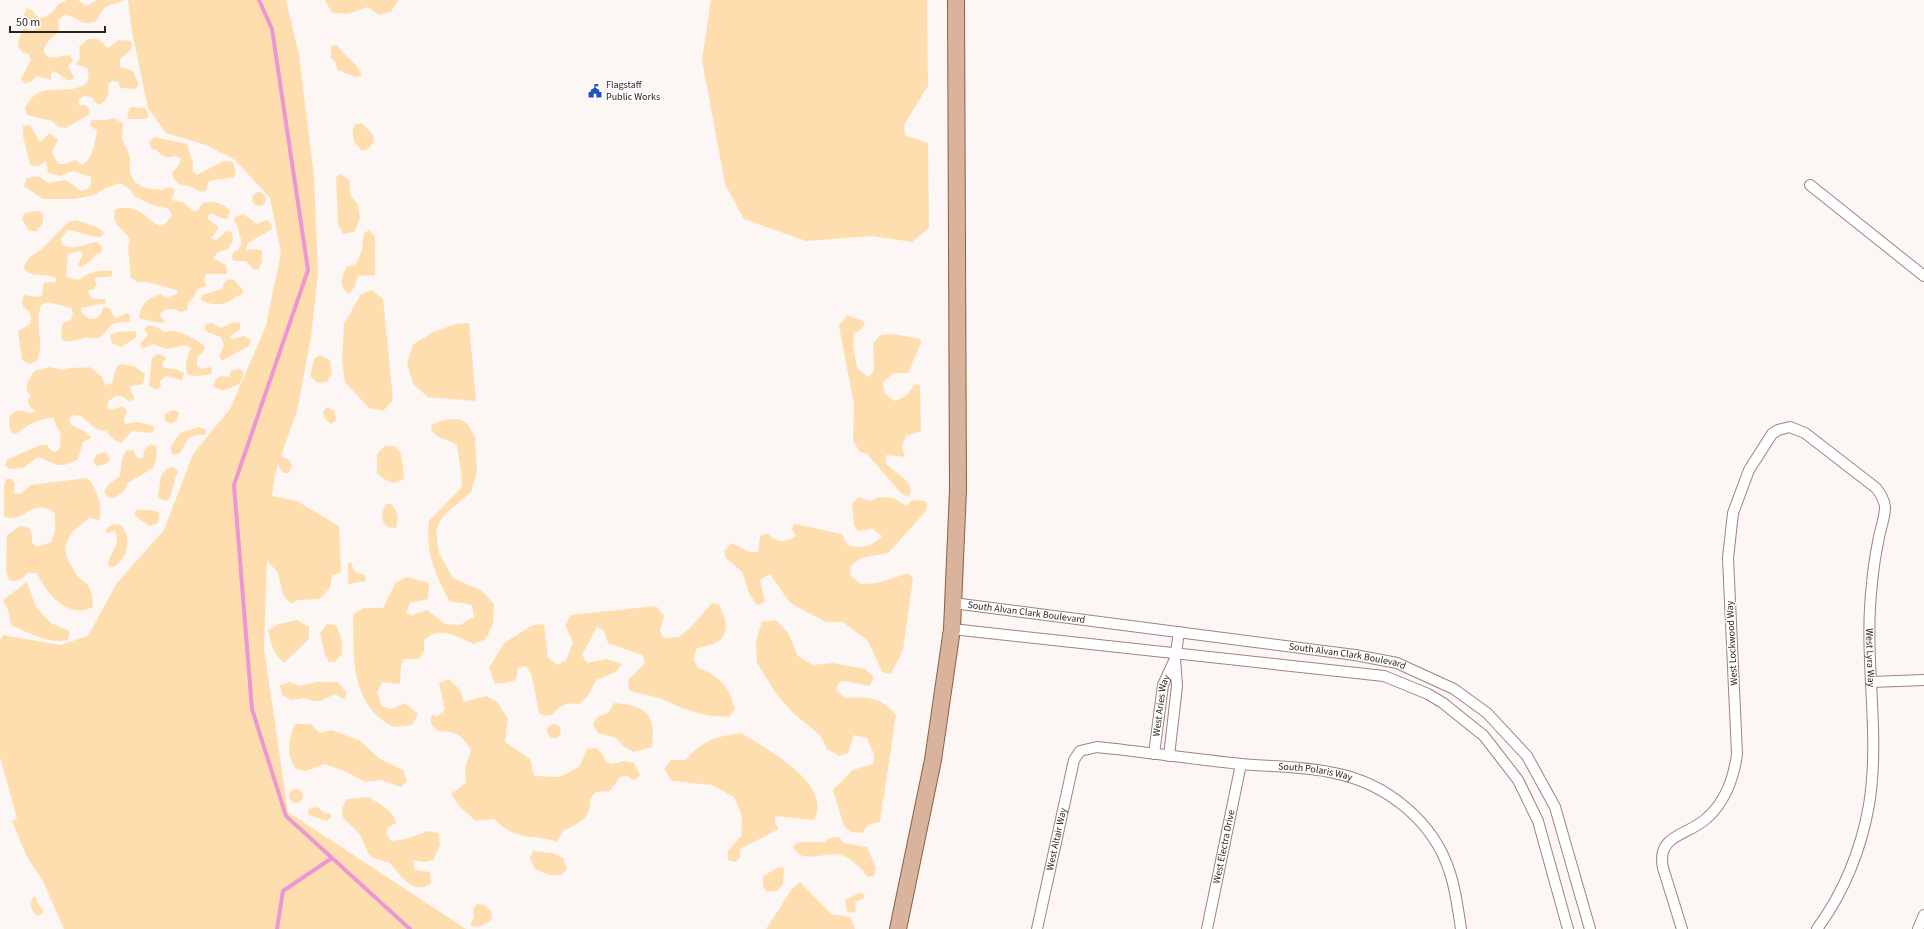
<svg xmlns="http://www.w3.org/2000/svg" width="1924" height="929" font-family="'Source Sans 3',sans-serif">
<rect width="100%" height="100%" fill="#fcf6f5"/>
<g fill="#fedeae">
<path d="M65,0H78L86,6L97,0H124C119,3 111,4 106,7C97,13 100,26 85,23C78,22 76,16 65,15L58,20L59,32C51,38 44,43 44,53L49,58L70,55L73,60L68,66L74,78L69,81L54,71L51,74V80L36,76L32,81L24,84L21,79L31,60L29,54L22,52L18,46L19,38L24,28L33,31L36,28L26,23L24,14L27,8L33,11L38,18C48,18 53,12 58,4L66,1Z"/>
<path d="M128,0H286L299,55L314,176L318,274L311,337L297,411L281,456L288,459L292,465L289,473H283L278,464L275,475L272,496L297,501L339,526L341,573L332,575L330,588L319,599L298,600L291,604L283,595L278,573L267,560L264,648L288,812L466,929H64L43,881L27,857L12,821L17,818L0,757V640L3,635L60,645L88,636L117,583L164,530L193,454L230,409L266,326L281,253L270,198L235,160L206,145L166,133L148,108L132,32Z"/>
<path d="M325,0H398L391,12L379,15L368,7L348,14L332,13Z"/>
<path d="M711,0H927L928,86L904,125L905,135L928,143L929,228L912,242L872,236L806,241L744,219L725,184L702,60Z"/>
<path d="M88,39H98L108,48L119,40L131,41L132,49L120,59V67L133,71L139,85L135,89L120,88L118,82L112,81L108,84C110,93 108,102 98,105L91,97L84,96L78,100L79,105H86L90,111L88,115L66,128L59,127L52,121L27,115L25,108C29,101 33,95 40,92C56,86 97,97 87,68L76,64L80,58L79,47Z"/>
<path d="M337,45C345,57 358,62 362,76L356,77L337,70L336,63L331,58V46Z"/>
<path d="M131,107L145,108L149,116L146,119H129L127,115Z"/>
<path d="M115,118L123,124L122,139L130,156V173L135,182L145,188L161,190L170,187L175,190L171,200L183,202L193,211L198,210L203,203C214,201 221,203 230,210L228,219L221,218L211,213L207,218L219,228L211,238L216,240L227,231L232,232L233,241L228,249L218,252L213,258L226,265L227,274H206L204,280L207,286L198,289L193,298L188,303L187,310L181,312C172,308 166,307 159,315L166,322L159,323L139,318C140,305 147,298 161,294L166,298L177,294V290L147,282H138L131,278L128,248L130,240C124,227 111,227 115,209C140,205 140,213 159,226L166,223L172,215L169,209L152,205L134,196L130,189L120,183L106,188L94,195L75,199H43L24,186L27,178L38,176L48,183L66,180L81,191L88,189L91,184V177L72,171L60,176L48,173L46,161L39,166L30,165L23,136V126L30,125L40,142L50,133L58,140L52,152L58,164H65L75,160L83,165C93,156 95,144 97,130L90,126L91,120H105Z"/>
<path d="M362,123L373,135L374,142L368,149L362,151C353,142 351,138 354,125Z"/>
<path d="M154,137L187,144L193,163V172L197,175L224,161L233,162L236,171L234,177C225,180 217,178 208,182L207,189L204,192C198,192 196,189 191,187C181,184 175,185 172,173L178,166L181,159L176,156C167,159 162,157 157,150L152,149L149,143Z"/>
<path d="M341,174L350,181C349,192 350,197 358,204L360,218L354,232L343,234L338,224L336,177Z"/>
<circle cx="259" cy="199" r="7"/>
<path d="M35,211L43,213V222L37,231H29L22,219L25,213Z"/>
<path d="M243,214L257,224L266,220L272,224L271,230L248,243L246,248L248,250L257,249L262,251V261L259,269L254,270L246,261H236L232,259L233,252L238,250L242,243L237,225L234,222L235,217Z"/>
<path d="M76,220L97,227L104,233L101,237C90,237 79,231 67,230L61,239L62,245C77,251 84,243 98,242L102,249L101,253L95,255L91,261L81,267L77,265L83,255L80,251L68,254L66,277L78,280C89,273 98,269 112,271V276L95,278L94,280L97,284L94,289L87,291L93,299H105L106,303L81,308L82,313L88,318L95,319L101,314L103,308L107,307L111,309L112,314L116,318L127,313L130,315V321C124,324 118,321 113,324C107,328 106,334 100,337C96,340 90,337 85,338C71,340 56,350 63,323L71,320L73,312L71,308L48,302L41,305C34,326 45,340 37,361L29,364L22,360L18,331L30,324C32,315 31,312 23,307L22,301L24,295L37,297L42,296L44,283L56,282V278C46,273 34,277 25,271L24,266L30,257L43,248L68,222Z"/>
<path d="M369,230L375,236V275L358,276L355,286L349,294L344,290L341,282L346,267L356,264L362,250L364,233Z"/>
<path d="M229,279L234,280L243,290L242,295C236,295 235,298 230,301C222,306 209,305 201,300L202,295L222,289L224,283Z"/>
<path d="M372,290L383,299L393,400L383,411L369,408L345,382L342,361L344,324L361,294Z"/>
<path d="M847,315L865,322L862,329L854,333L853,345L857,368L868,377L874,371L873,343L881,335L893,334L921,339V343L908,373H894L882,383L885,394L895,401L907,395L915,384L920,385L921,431L906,436L902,446L905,457L886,455V464L907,481L911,490L909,497L902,494L867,454L859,451L853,440L854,405L839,326Z"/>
<path d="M233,322L240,323V329L230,336L232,339L244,336L251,340L249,346L223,360L219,357L224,345L221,337L207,332L204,328L206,324L212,323L221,328Z"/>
<path d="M469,323L476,401L428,397L413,384L407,363L413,345L433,332L456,324Z"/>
<path d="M147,326H155L164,332C178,328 192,338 205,346L203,352L197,357V366L201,369L209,367L212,368L211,374L198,376L188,375C184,366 187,357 191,348L186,345L166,349L153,344L142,349L140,344L148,335L144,330Z"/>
<path d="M136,331V338L121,347L112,343L110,335L118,332Z"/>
<path d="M158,354L164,356L166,359L162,363L164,368L175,369L184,373L182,380L166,376L160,381L161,386L156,390L149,386L152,358Z"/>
<path d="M320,355L330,360L332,373L327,382L318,383L310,376L314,359Z"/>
<path d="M120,364L134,366L145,374L143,384L130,386L131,392L135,398L130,402L122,396H115L109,401L107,408L112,410L123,406L127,412L124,419L125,424L137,422L154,426L153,433L132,431L121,443L113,439L106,431L96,429L81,416L72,415L69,419L71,425L86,432L91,438L83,442L78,459C60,470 56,464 38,457L23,468L9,469L5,465L7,460L40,445H47L50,450L55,452L60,448L61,435L53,418C44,418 35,421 27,426C22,429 20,433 13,434L10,429L9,416L18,410L30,413L36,411L29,406L28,400L31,396C22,387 29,380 34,371L50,367L63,370C72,366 80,369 90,367L102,377L105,385L112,383L116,368Z"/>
<path d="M237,369L242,370L244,374L239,384C230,388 222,394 213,386L216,379L221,376L229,377L231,371Z"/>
<path d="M327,407L335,411L336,420L331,424L325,419L323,413Z"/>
<path d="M172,410L179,412L177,420L171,424L165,421V414Z"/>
<path d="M459,419L468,424L475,438L477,471L471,492L442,517L436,531L439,553L453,578L482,591L494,604L493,624L486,639L474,644C456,637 442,625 424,640V651L419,659H404L401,666L400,684L382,682L377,693L382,706L391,709L405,703L418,714L412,725L393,727C387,723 380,719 375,714C350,686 354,649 353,614L364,608H383L396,582L407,577L429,583L428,599L410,603L406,613L412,615L427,610L445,624L460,625L474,617L472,605L449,601C434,569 426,557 429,521L461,488L462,478L457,445C446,438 440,441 431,430L432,425L444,420Z"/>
<path d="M199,427L206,430L205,435C185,435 189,439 180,453L173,455L170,448L180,433Z"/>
<path d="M151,444L157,447L156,460L153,468L128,483L124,491L114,498L107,497L104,491L109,484L120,476L122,459L126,451L133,450L137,458H143L144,450Z"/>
<path d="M385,446H395L401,454L404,478C395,488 384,480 377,473V454Z"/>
<path d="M106,452L110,459L106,464L97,466L93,461L97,454Z"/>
<path d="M174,467L178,472C173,481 174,491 168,500H162L158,496L161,476L167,468Z"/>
<path d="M87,478C97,486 103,508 99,520L89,518L71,533L65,547L67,558L77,576L88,585L92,594L93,607C68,620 46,593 37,573H28C22,579 17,583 9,580L6,571L7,535L20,526L29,528L32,535V543L37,547L51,542L55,532V513C32,495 22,527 4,516V488L6,479H12L15,484L14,493L21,494L31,485Z"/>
<path d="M858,497L870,501L880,497L894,498L906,506L912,500L925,501L927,503L926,511L888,553L861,558L850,566L851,576L861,584L877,583L909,573L913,579L903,650L891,674L882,672L868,641L843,622H826L790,603L770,574L760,580L765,602L757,605L749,593L742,572L726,558L724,551L732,543L749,552H758L760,536L767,533C777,543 784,543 796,536L792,529L794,524L842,534L847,545C861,549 872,547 882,536L873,529L858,531L854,525L852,504Z"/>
<path d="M386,504H391C398,512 399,517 396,528L387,527C380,518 381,514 386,504Z"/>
<path d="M137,510H152L160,513L158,523L150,526L140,520L134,514Z"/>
<path d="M114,524L121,525C132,539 128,557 114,567H110L108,564C110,552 122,544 115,531L106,533L107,528Z"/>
<path d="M348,563H351L355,572L365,575L366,581L349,584L348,582Z"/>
<path d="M27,582L36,607L51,623L70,631L68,640C51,645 27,632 11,625L8,610L3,600Z"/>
<path d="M712,603L719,605C724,615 731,631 720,640C715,645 703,646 696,649L694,660L698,668C719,675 730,688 735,709L730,716C702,719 684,708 659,698C649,695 639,693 629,691L628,680L645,663L642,655L608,643L604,631L597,627L582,655L587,663L607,659L622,664L616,672L596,680L588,696L579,704C565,702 561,705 552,715L544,716L539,713L532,676L526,666L518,668L516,680L505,683L495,684L489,668L504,643L533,625L544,624L548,658L558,665L566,660L573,643L565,625L571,615L656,606L664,616L660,631L664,638L679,637L691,627Z"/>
<path d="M297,620L309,627V639L284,663C273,654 271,643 268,630L279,624Z"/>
<path d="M776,620L788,633L798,656L813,665L832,663L865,669L874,677L870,686L845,681L839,682L836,690L845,698C868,697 880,696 896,715L880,822L868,825L862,833L852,832L844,826L833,790L853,770L873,764L874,754L867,738L854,735L848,753L840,756L827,749L820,735L793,713L777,695L757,663L756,641L762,622Z"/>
<path d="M327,624L336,625L342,640V654L335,662H329L325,655L320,633Z"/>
<path d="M449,679L460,690L464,702L486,696L497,702L508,719L505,742L530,759L534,776L559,777L579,767L587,749L597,748L603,755L606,762L613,764L624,761L634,763L640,775L634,780L627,776L620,777L610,791L596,792L590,799C592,817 579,824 564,830L557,842C530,832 518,843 494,819L476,821L459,806L451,794L466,783L465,769L471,749C459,733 457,732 437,731L431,724V715L437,716L445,710L439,683Z"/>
<path d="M290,682L299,686L317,682H338L347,693L344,699L335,694L321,701H312L304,698L291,700L282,695L280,685Z"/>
<path d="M614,703C647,705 656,715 652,747L634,752L623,746L616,738L598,733L593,725L597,717L609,712Z"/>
<path d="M295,724H310L320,733L331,730L359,740L380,759L403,770L407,781L401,787L381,780L365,782L347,772L325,764L306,771L296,769C286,755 288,739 295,724Z"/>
<circle cx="554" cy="731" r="7"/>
<path d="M741,733C765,748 834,784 814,820L775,816V823L779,829L740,849V858L735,862L728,860V851L741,836L742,816L734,797L712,785L672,781L664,769L671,760H685C704,740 714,737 741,733Z"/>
<circle cx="296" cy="796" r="7"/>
<path d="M369,797C379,804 393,810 396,823L387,828V834L391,841L406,839L428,831L439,833L440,845L433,860L425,862L413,860L415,870L430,872L431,883C414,897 400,875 389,862C361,858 371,849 357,831C353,827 347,822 343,818L342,808L347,799Z"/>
<path d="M316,807L320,809L324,813L331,814V818L326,821L309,815L308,809Z"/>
<path d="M839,837L844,843L867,847L876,868L874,876L868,877C861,869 852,858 841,855C826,851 799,866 793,846L799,842H825L830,838Z"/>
<path d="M533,851L553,853L563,858L567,869L561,875H549L535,869L530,858Z"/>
<path d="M779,867L784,868L783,884L777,891L767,892L763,887V876Z"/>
<path d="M800,882L831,914L850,917L855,929H766L792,889Z"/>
<path d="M859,893L865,894L863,899L855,902L856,911L852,913L847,911L845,900Z"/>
<path d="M33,897H36L38,904L44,912L38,916C31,911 29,906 33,897Z"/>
<path d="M477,904L485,905L491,911L492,919C485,925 478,929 470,925L474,917L473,909Z"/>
</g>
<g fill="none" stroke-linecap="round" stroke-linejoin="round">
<g stroke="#ea97d3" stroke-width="4">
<path d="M259,0L272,29L308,270L234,485L252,709L286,816L410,929"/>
<path d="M277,929L283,891L332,858"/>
</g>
<g stroke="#a0837e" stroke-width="12">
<g id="minor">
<path d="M1810,185L1924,276"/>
<path id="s1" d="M953,603L1355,655L1397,663L1454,689L1487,713L1527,756L1555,807L1590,929"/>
<path d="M952,629L1384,676L1428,694L1443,703L1484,736L1518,780L1538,821L1568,929"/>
<path d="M1871,682L1924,680"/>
<path id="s2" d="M1154,754L1163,685L1174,661"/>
<path d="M1169,756L1177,686L1175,659L1179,632"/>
<path id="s3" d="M1037,929L1074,760L1080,751L1097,747C1145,752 1193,759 1241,764C1272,767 1304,766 1334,773C1386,783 1434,821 1450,873C1456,891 1458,910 1461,929"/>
<path id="s4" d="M1207,929L1241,764"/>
<path id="s5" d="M1682,929L1663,868C1656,834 1688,836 1707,818C1725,802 1734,777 1737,754L1728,558L1733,513L1749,470L1772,434L1778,430L1790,427L1805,433L1876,488C1881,494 1884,499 1885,507C1885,517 1881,527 1879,537C1876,552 1873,568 1872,584C1863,658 1881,732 1869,805C1861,850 1844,892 1817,929"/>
<path d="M1918,929L1924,915"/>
</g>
</g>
<g stroke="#8d5f44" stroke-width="18">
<path id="primary" d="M898,929L933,760L952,629L958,490L956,0"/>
</g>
<use href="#minor" stroke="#fff" stroke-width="10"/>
<use href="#primary" stroke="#d9b39b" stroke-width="16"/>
</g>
<defs>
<g id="civic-bare" transform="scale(1.08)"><path d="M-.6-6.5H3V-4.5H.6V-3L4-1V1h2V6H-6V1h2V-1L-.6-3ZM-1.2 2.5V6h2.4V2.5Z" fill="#2353c1" stroke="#fff" stroke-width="2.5" paint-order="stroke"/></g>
</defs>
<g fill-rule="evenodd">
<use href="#civic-bare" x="595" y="91"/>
</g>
<g text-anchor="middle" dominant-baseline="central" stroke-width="3" stroke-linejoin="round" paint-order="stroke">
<g font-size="10" fill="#2e2220" stroke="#fff" text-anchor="start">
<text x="606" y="85">Flagstaff<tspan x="606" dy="12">Public Works</tspan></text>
</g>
<g font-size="10" fill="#2e2220" stroke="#fff">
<text stroke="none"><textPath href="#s1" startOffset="74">South Alvan Clark Boulevard</textPath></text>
<text transform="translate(1732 643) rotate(-93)">West Lockwood Way</text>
<text stroke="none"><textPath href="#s1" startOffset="398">South Alvan Clark Boulevard</textPath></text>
<text stroke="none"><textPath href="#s5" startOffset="838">West Lyra Way</textPath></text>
<text stroke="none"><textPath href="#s2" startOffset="49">West Aries Way</textPath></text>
<text stroke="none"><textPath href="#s3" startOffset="421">South Polaris Way</textPath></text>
<text stroke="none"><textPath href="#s3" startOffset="92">West Altair Way</textPath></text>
<text stroke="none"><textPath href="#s4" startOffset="84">West Electra Drive</textPath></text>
</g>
</g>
<path d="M10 26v6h95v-6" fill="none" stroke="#2e2220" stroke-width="2"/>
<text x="16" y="26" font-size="12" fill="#2e2220" stroke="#ffffff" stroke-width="3" paint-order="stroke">50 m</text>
</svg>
